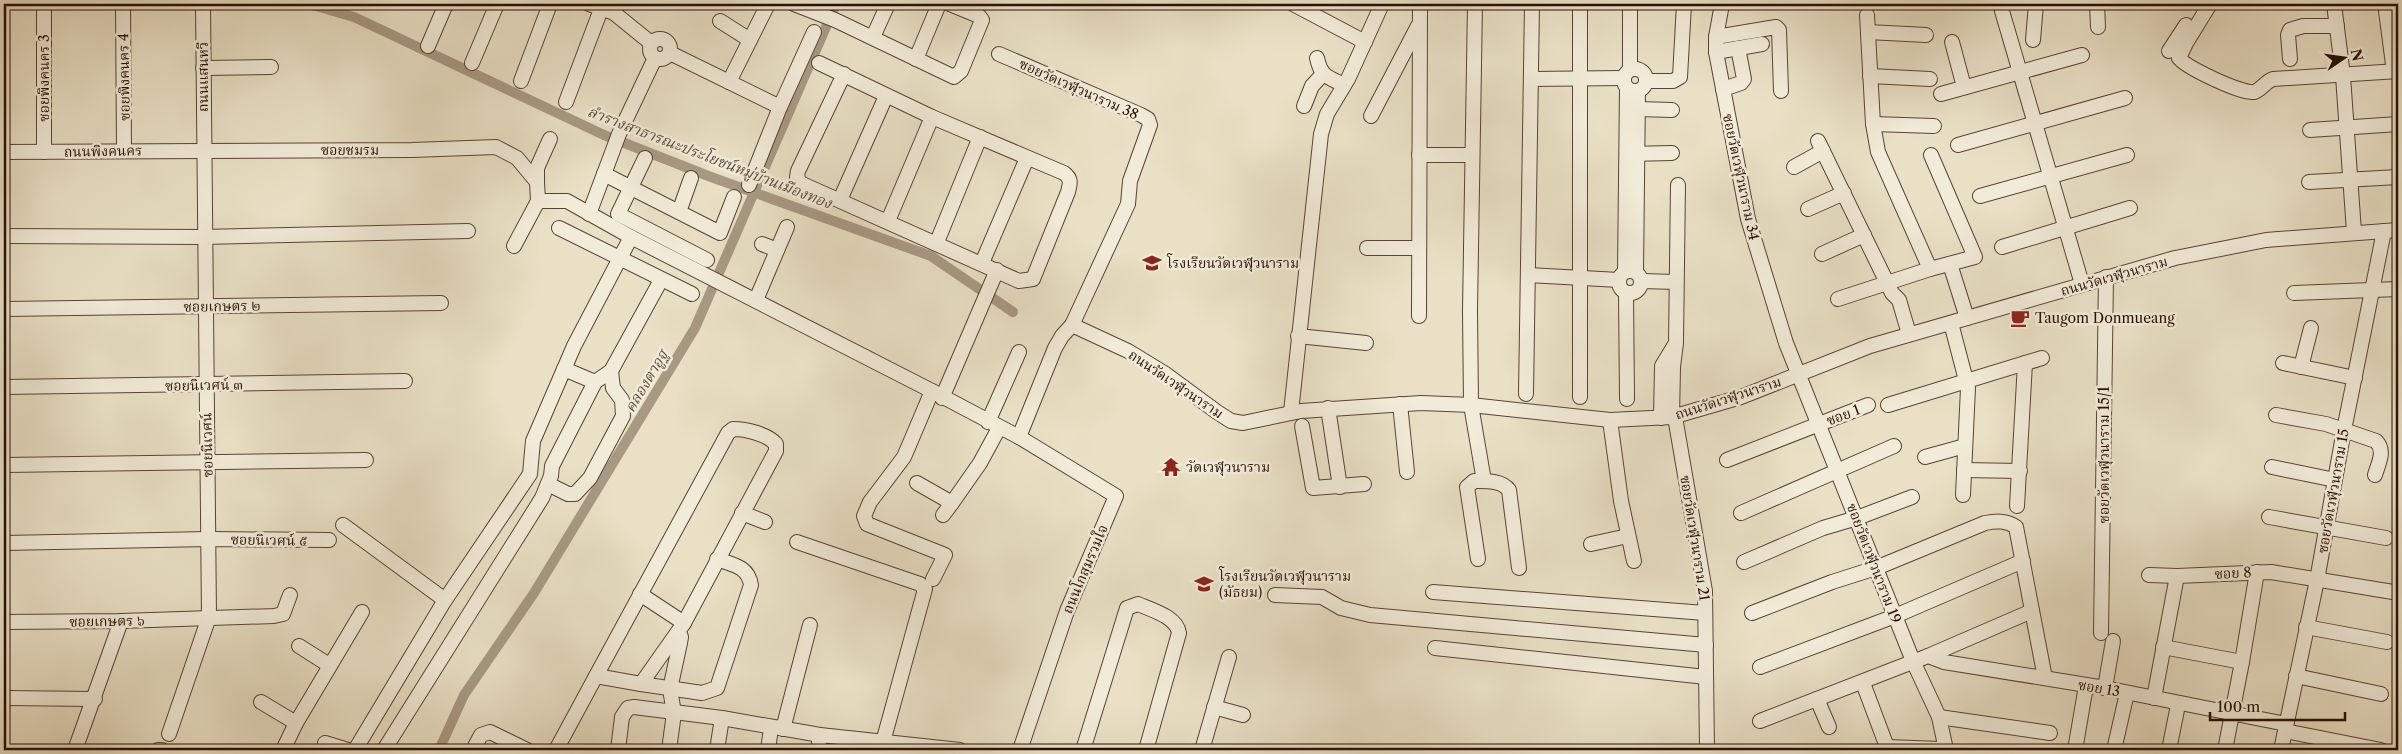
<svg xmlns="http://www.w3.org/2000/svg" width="2402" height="754" font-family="'Libre Caslon Text','Noto Serif Thai',serif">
<rect width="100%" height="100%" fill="#e9e0c5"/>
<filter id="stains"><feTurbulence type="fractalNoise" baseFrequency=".004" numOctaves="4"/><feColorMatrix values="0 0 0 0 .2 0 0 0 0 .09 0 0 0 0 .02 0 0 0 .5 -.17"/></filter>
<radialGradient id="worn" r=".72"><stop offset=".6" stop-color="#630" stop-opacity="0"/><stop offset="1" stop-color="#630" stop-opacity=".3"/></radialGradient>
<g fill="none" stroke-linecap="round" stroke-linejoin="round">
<g stroke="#a89983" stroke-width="10">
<path d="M309,4L354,17L604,135L711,177L931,256L1013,312"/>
<path d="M439,750L464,695L534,593L695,328L836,4"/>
</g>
<g stroke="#594334" stroke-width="16">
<g id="minor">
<path d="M44,4V152"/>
<path d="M123,4L124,151"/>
<path d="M589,4L614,13L651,43"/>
<path d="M794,4L835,20L954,77L961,71L982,20L979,16L950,4"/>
<path d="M1293,4L1365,42"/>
<path d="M1475,4L1470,310L1471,405L1484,481"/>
<path d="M1630,4V69"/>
<path d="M1722,4L1716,37V52L1748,219L1786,343L1913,661L1939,717L1945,745L1940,749L1887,747"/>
<path d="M2097,4L2098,27"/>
<path d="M2210,4L2186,43L2179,58C2187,68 2242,94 2254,92C2261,90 2265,82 2273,79L2398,71"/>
<path d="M2334,4L2343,76L2354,232"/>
<path d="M2002,11L2082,284"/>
<path d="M2386,11L2394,72"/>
<path d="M1867,15L1873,124L1878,152L1930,269"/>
<path d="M720,21L750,40"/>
<path d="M1868,32L1926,35"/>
<path d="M873,37L888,4"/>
<path d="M1716,37L1776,27L1779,30L1781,91"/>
<circle cx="660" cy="49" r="10"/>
<path d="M2033,40L2036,4"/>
<path d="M1952,42L1964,87"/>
<path d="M428,46L446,4"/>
<path d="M2169,51L2186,25"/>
<path d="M1716,52L1762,44"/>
<path d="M670,53L780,107L814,32"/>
<path d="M999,54L1141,115L1148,119L1150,125L1130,181L1128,204L1072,325"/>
<path d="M1317,58C1321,77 1328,77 1344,85"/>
<path d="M916,59L939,4"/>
<path d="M2290,59L2288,35L2290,30L2303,26H2337"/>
<path d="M472,63L497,4"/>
<path d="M819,63L932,117L1064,173C1072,179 1070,184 1068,192L1033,279L1019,281L800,183L797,177L798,171L844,74"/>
<path d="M203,68L271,67"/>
<circle cx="1635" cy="80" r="11"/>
<path d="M1870,76L1930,79"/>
<path d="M1531,79L1624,78"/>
<path d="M521,81L550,4"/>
<path d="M1647,81H1673L1680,77L1684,4"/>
<path d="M729,82L768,4"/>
<path d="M1723,89L1741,83L1744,79L1738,48"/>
<path d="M1941,94L2082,55"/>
<path d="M566,102L603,4"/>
<path d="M1304,106L1312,86L1323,74"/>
<path d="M1638,109L1672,110"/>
<path d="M1371,116L1418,26"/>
<path d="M1873,124L1934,126"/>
<path d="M2310,130L2398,124"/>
<path d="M1818,141L1892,293L1899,300L1909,334"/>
<path d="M1958,145L2125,98"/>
<path d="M4,152L412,150L496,147L517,158L537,182L538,201H567L631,237L932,391L1019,437L1116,496L1067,611L1020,750"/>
<path d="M1628,154L1672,153"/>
<path d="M1419,155H1472"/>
<path d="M645,158L618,214L707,260"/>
<path d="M1794,167L1823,151"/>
<path d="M604,174L720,233L734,197"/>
<path d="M537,182V168L550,139"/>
<path d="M2309,182L2398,177"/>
<path d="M749,185L780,107"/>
<path d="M1980,196L2127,155"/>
<path d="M840,200L886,96"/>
<path d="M1808,209L1844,193"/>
<path d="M679,212L691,178"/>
<path d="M589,214L619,134L655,58"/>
<path d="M888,221L932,117"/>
<path d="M559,228L692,294"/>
<path d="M4,236L203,237L468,231"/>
<path d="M937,242L980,137"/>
<path d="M762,244L777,250"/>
<path d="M514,246L538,201"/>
<path d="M2002,247L2130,208"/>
<path d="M1367,248H1419"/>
<path d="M1822,254L1864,235"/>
<path d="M982,263L1027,158"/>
<path d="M1950,264L1967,318"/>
<circle cx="1630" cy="282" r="11"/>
<path d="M1625,271L1627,88"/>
<path d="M1636,272L1638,91"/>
<path d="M1528,275L1619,280"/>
<path d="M1642,281L1676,282"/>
<path d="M1626,293L1627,399"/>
<path d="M2294,293L2398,289"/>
<path d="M1838,299L1930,269L1975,257L1931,155"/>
<path d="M756,300L787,227"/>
<path d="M4,309L441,303"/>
<path d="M1419,316L1420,4"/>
<path d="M1951,323L1968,388L1963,495"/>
<path d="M1298,336L1366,343"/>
<path d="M1676,343L1678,185"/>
<path d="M2283,363L2355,378"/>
<path d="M2301,367L2311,328"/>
<path d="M564,369L595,382"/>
<path d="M4,387L405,381"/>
<path d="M932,391L904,457L870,502L864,516L867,524L945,555L933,579"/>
<path d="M1526,394L1532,4"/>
<path d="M1580,397V4"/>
<path d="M942,398L997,270"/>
<path d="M1400,404L1407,472"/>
<path d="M1888,405L2042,358"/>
<path d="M1328,408L1340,487"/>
<path d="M1291,412L1321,134L1327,114L1348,79L1382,4"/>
<path d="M2276,415L2326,424L2376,441C2386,451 2378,464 2375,475"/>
<path d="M1675,417L1705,591L1707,750"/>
<path d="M1661,418L1662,366L1676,343L1673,367L1672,417"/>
<path d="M1610,420L1621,501L1634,561"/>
<path d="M988,422L1019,352"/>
<path d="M1302,426L1313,488L1364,484"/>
<path d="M733,429C746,429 767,434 776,444V451L684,623L641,684L596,676L728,433Z"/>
<path d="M1019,437L1055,348L1062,336L1072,325L1128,351L1164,373L1217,412L1231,421L1243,423L1301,411L1421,403L1471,405L1610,420L1672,417L1741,397L1870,346L2175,258L2266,240L2398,230"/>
<path d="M1925,457L1965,446"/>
<path d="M1727,460L1868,405"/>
<path d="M4,465L366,460"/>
<path d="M2272,467L2335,480"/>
<path d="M1964,470L2020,471"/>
<path d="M917,483L952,503L980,463L999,428"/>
<path d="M548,484L568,494H575L590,478L623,416L622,400L613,388L611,371"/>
<path d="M2017,506L2025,363"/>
<path d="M742,513L765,522"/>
<path d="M1741,513L1894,446"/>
<path d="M943,515L952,503"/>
<path d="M2269,517L2386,538"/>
<path d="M343,525L445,600"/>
<path d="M797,542L920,584L925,589L883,742"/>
<path d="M4,543L209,539L329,540"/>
<path d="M1591,544L1628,536"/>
<path d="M1478,559L1467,487L1474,481C1485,481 1502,480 1509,490L1519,568"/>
<path d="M1744,562L1823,528L1857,518L1912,497"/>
<path d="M2149,575L2177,576L2271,572L2393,592"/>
<path d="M1433,592L1705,613"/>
<path d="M640,594L684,623"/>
<path d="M1275,595L1322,597L1341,608L1370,615L1706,645"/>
<path d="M1752,613L1832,582L1876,568L1985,523C1996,521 2006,520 2016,527L2045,678"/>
<path d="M4,622L121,621L274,616L283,614L290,595"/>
<path d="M2306,627L2387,642"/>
<path d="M2101,633L2106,277"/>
<path d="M299,646L329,665"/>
<path d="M2163,647L2242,662"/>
<path d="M1435,648L1706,677"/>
<path d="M1928,656L2032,611"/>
<path d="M1760,667L1895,616L2023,561"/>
<path d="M2296,676L2381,694"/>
<path d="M1863,683L1887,747L1886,750"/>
<path d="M641,684L702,693L717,688L751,585C748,566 733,565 717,559"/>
<path d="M2105,688L2113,641"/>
<path d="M4,698L95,699"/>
<path d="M2154,698L2177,576"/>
<path d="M1817,699L1829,727"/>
<path d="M261,702L296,723"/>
<path d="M1214,707L1243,715"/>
<path d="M1939,717L2050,733"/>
<path d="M1760,721L1928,656L1944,662L2105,688L2286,724"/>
<path d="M783,729L810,625"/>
<path d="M2285,731L2381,750"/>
<path d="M169,734L209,617L203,4"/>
<path d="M325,743L348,750"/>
<path d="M75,750L121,621"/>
<path d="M158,750H162"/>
<path d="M283,750L296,723L362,612"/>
<path d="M355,750L445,600L530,474L533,441L574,346L631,237"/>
<path d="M384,750L542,498L551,476L552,466L595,382L611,371L661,280"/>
<path d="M473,750L481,735L490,732L527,750"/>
<path d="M556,750L596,676"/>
<path d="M618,750L622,717L628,708L634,707L722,718L820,735L960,750"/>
<path d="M669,750L674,713L670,689L680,643L681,637L679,632"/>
<path d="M717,750L722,718"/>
<path d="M768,750L771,728"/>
<path d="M818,750L820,735"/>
<path d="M1083,750L1127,608L1138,604C1152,610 1177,617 1179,633L1146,750"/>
<path d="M1202,750L1229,657"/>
<path d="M2075,750L2086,686"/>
<path d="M2114,750L2127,693"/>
<path d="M2169,750L2178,705"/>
<path d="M2225,750L2242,662L2257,572"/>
<path d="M2281,750L2317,580L2344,430L2384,231"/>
</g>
</g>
<use href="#minor" stroke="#f1ebd9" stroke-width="14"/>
</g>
<defs>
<g id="school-bare" transform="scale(1.5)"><path d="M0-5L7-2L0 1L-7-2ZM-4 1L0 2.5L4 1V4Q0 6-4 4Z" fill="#8f2418" stroke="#f1ebd9" stroke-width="2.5" paint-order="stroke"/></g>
<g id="cafe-bare" transform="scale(1.5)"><path d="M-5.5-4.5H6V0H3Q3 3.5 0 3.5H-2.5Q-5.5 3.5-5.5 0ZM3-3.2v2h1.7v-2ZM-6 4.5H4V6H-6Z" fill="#8f2418" stroke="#f1ebd9" stroke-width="2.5" paint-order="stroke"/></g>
<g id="temple-bare" transform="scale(1.5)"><path d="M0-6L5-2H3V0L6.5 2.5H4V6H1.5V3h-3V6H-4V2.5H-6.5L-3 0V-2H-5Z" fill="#8f2418" stroke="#f1ebd9" stroke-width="2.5" paint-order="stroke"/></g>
</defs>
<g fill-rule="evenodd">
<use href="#school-bare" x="1152" y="263"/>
<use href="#cafe-bare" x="2020" y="318"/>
<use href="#temple-bare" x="1171" y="467"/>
<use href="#school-bare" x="1204" y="584"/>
</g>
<g text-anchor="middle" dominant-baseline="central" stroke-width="5" stroke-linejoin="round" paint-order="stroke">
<g font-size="14" fill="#290f04" stroke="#f1ebd9">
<text transform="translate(124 77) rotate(-91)">ซอยพิงคนคร 4</text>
<text transform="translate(203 77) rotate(-90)">ถนนแสนหวี</text>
<text transform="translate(44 78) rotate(-90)">ซอยพิงคนคร 3</text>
<text transform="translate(1079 89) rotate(24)">ซอยวัดเวฬุวนาราม 38</text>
<text x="350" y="150">ซอยชมรม</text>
<text transform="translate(103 151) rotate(-1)">ถนนพิงคนคร</text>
<text transform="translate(1741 177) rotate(78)">ซอยวัดเวฬุวนาราม 34</text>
<text transform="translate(2114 276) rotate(-16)">ถนนวัดเวฬุวนาราม</text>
<text transform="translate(222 306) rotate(-1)">ซอยเกษตร ๒</text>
<text transform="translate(1176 384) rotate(34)">ถนนวัดเวฬุวนาราม</text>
<text transform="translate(204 385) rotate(-1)">ซอยนิเวศน์ ๓</text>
<text transform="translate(1728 398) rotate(-18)">ถนนวัดเวฬุวนาราม</text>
<text transform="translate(1843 415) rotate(-21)">ซอย 1</text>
<text transform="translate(207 445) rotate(-91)">ซอยนิเวศน์</text>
<text transform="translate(2104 455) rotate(-90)">ซอยวัดเวฬุวนาราม 15/1</text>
<text transform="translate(2333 491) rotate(-80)">ซอยวัดเวฬุวนาราม 15</text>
<text transform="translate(1695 538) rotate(81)">ซอยวัดเวฬุวนาราม 21</text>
<text transform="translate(269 540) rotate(1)">ซอยนิเวศน์ ๕</text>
<text transform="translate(1874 563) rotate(69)">ซอยวัดเวฬุวนาราม 19</text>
<text transform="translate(1085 569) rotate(-67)">ถนนโกสุมรวมใจ</text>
<text transform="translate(2233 573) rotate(-3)">ซอย 8</text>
<text transform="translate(107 621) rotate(-1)">ซอยเกษตร ๖</text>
<text transform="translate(2099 688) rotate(10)">ซอย 13</text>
</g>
<g font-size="14" fill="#290f04" stroke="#f1ebd9" text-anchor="start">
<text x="1167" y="263">โรงเรียนวัดเวฬุวนาราม</text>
<text x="2035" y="318">Taugom Donmueang</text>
<text x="1186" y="467">วัดเวฬุวนาราม</text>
<text x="1219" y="576">โรงเรียนวัดเวฬุวนาราม<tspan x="1219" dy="16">(มัธยม)</tspan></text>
</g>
<g font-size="15" font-style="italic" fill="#624d3d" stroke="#f1ebd9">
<text transform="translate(710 157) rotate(21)">ลำรางสาธารณะประโยชน์หมู่บ้านเมืองทอง</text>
<text transform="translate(646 381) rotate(-59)">คลองตาอูฐ</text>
</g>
</g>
<rect width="2402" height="754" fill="none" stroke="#e9e0c5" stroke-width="20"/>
<rect x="5" y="5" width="2392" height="744" fill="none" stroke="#290f04" stroke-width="2.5"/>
<rect x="10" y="10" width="2382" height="734" fill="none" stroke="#290f04"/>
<g transform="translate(2344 58) rotate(77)" stroke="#f1ebd9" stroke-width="4" paint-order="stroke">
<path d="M0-4L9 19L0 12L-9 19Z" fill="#290f04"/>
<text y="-8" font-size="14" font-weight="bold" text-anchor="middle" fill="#290f04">N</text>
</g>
<path d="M2210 712v8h135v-8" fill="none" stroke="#290f04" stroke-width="2.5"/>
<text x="2217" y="712" font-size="15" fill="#290f04" stroke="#f1ebd9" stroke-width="4" paint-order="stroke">100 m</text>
<rect width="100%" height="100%" filter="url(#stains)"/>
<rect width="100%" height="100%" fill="url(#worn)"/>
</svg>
